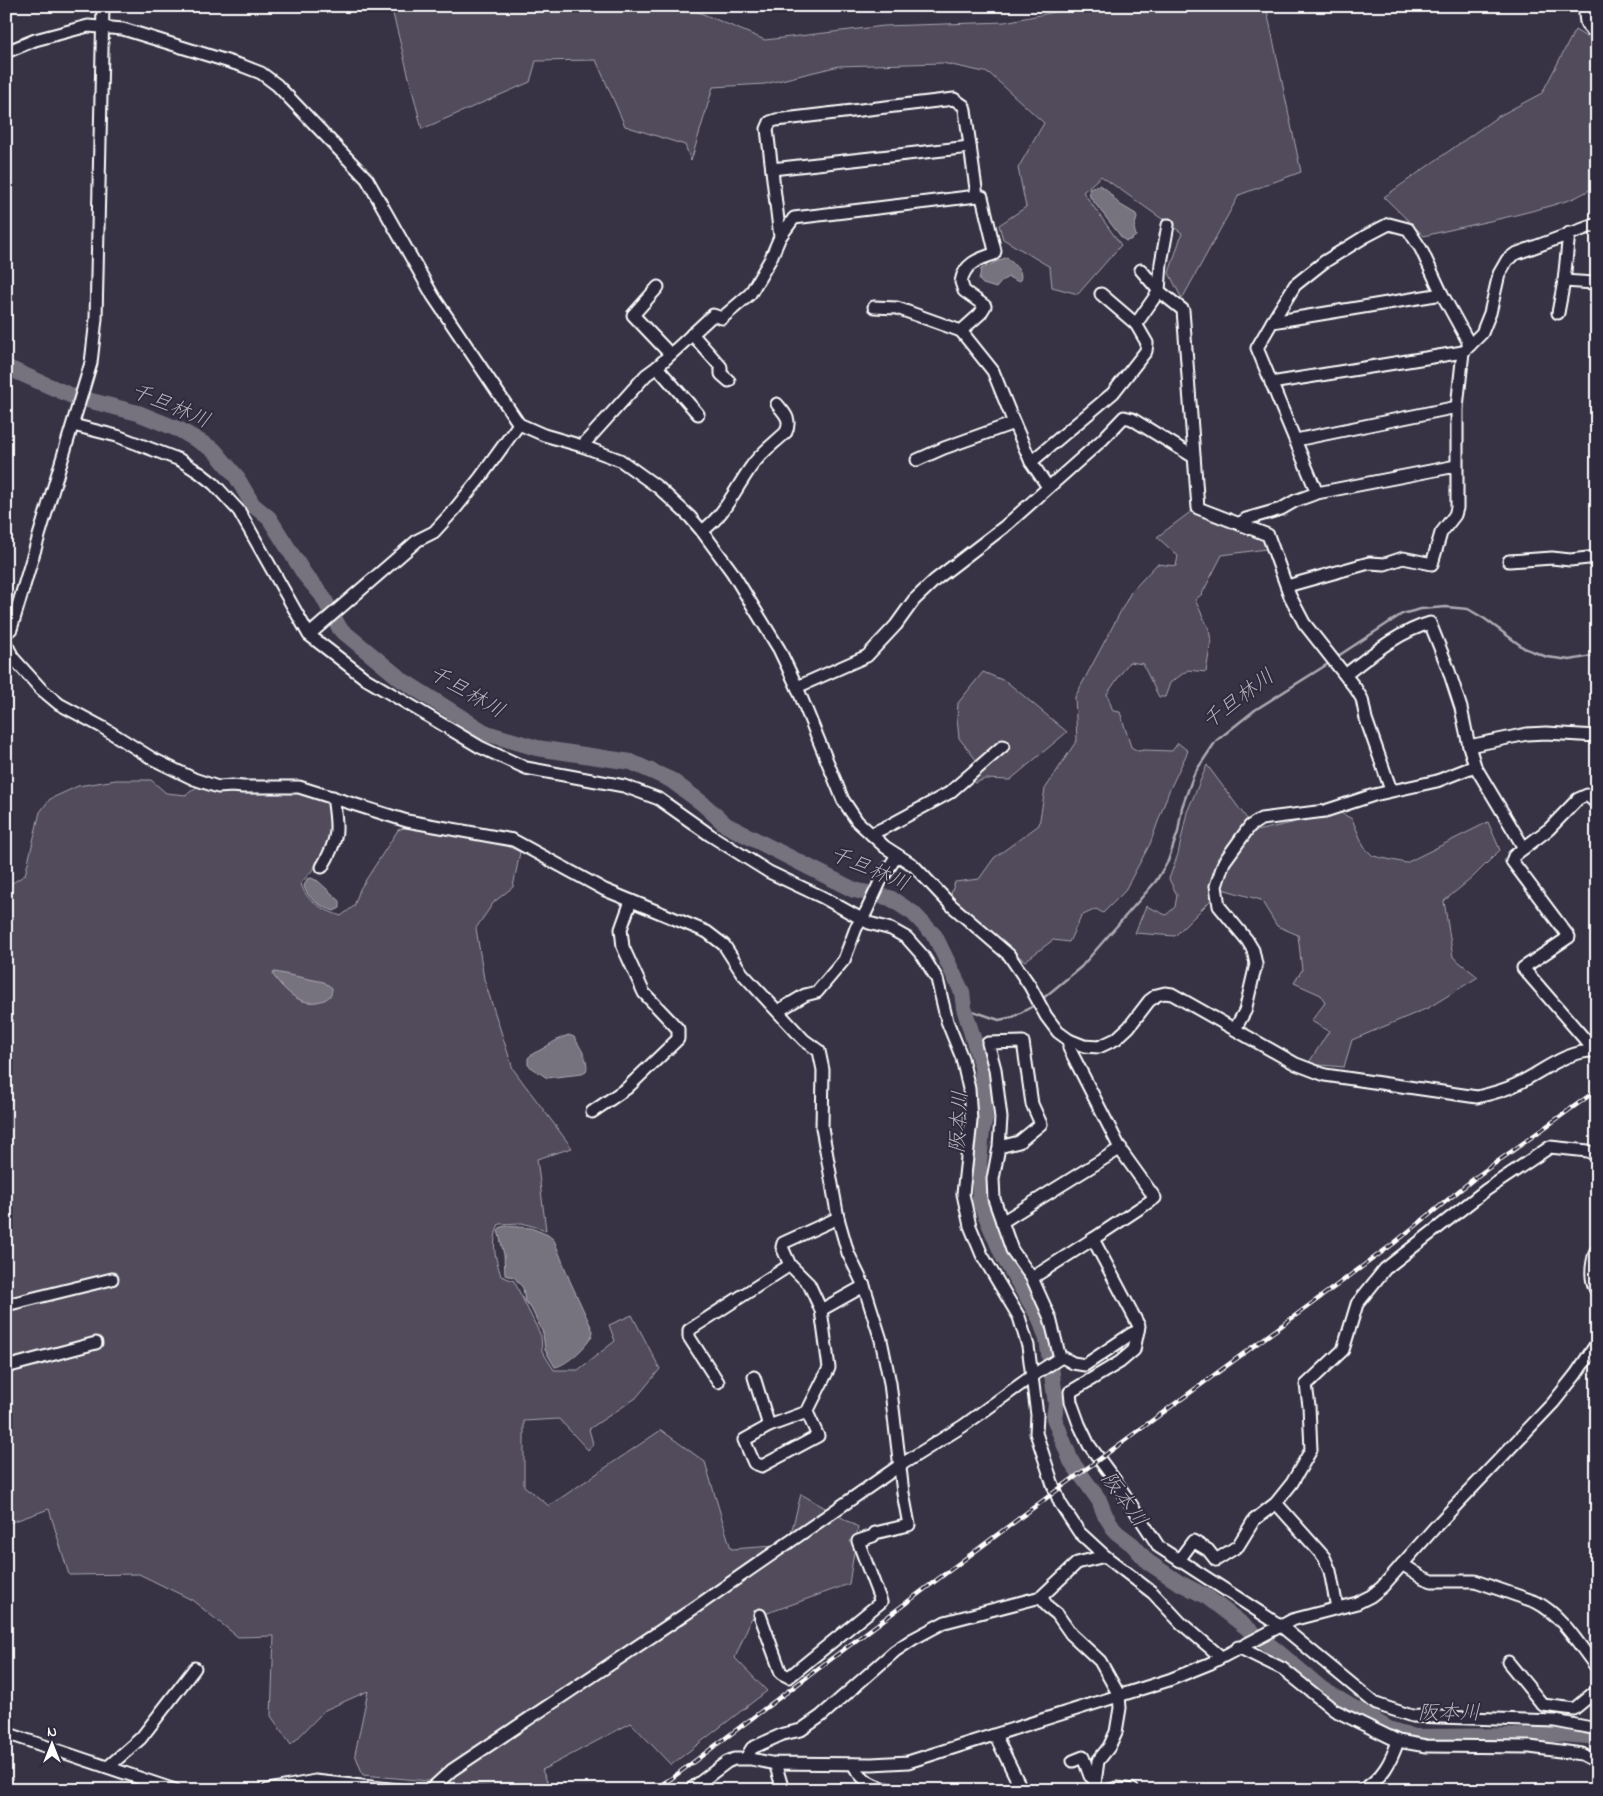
<svg xmlns="http://www.w3.org/2000/svg" width="1603" height="1796" font-family="'Indie Flower','Klee One',sans-serif">
<rect width="100%" height="100%" fill="#373345"/>
<filter id="ink" filterUnits="userSpaceOnUse"><feTurbulence type="fractalNoise" baseFrequency=".02" numOctaves="2"/><feDisplacementMap in="SourceGraphic" scale="10" xChannelSelector="R" yChannelSelector="G"/><feConvolveMatrix kernelMatrix="1 2 1 2 8 2 1 2 1" color-interpolation-filters="sRGB"/></filter>
<g filter="url(#ink)">
<g fill="#514c5c" stroke="#a8a6ae">
<path d="M391,6H684L765,40L884,26L1005,22L1085,6H1266L1301,172L1239,195L1182,299L1169,273L1182,233L1101,176L1083,192L1121,245L1078,294L1052,287L1050,267L1003,239L999,225L1026,207L1018,168L1044,123L989,73L942,63L839,66L765,84L713,87L691,161L685,145L625,126L596,60L536,61L530,82L422,129Z"/>
<path d="M1575,30L1593,41H1597V187C1587,190 1579,197 1569,200C1521,216 1472,224 1424,236L1384,197L1497,117L1542,93Z"/>
<path d="M1193,510L1263,539L1266,549L1222,555L1202,594L1195,600L1209,629L1211,641L1206,672L1188,670L1170,683L1165,697H1159L1144,667V664L1129,662L1107,694L1113,711L1120,712L1131,747L1138,751L1145,750L1172,751L1178,743L1188,751L1169,791L1150,844L1124,892L1103,913L1096,909L1081,916L1069,942L1053,940L1025,961C1002,943 964,920 951,894L955,882L979,879L994,858L1039,825L1045,789L1077,740L1075,697L1131,592L1157,564L1176,566L1178,556L1157,537Z"/>
<path d="M983,672L1007,682L1067,732L1010,780L985,779L975,783L969,780L976,773L977,761L959,738L957,718L958,703Z"/>
<path d="M1207,765L1256,831L1292,823L1330,807L1352,819L1364,847L1373,856L1406,863L1488,822L1500,850L1472,878L1444,901L1453,957L1478,977L1428,1008L1352,1040L1344,1067L1308,1064L1329,1031L1311,1021L1325,1003L1321,995L1294,983L1302,970L1298,935L1277,926L1261,900L1222,889L1175,936L1135,933L1146,906L1166,915L1175,907L1177,895L1169,879L1178,854L1187,812Z"/>
<path d="M116,780H151L166,793L186,795L198,786L298,790L331,799L332,848L301,883C305,902 324,910 341,916L354,906L360,889L398,830L410,826L492,838L520,852L513,887L494,902L476,928L484,979L513,1069L572,1148L537,1159L546,1230L522,1223L499,1224C491,1244 495,1256 501,1276L514,1281L541,1336L542,1351L554,1370H578L615,1341L609,1325L632,1315L660,1369L636,1398L589,1429L593,1444L588,1450L559,1419L524,1421V1486L549,1506L661,1430L705,1462L731,1549L788,1545L801,1494L858,1527L849,1584L751,1619L735,1658L767,1691L671,1765L631,1723L542,1770L551,1790H497L494,1787L363,1775L355,1754L368,1691L325,1710L291,1745L271,1716L274,1636L238,1637L192,1600L139,1574L69,1575L49,1509L6,1524V887L25,875L40,812L50,799L78,786Z"/>
</g>
<g fill="#76737f" stroke="#adabb2">
<path d="M1099,185L1105,188L1119,204L1136,214L1137,218L1134,228L1136,236L1130,240L1126,241L1122,238L1090,197L1089,189Z"/>
<path d="M1007,257L1020,271L1021,276L1020,281H1017L1008,277L1002,281L996,288L983,284L979,280L981,269Z"/>
<path d="M311,878L318,881L340,901V908L334,911C322,907 307,899 304,886L307,879Z"/>
<path d="M275,972L324,982L332,988C332,995 329,998 324,1000C301,1009 285,991 273,975V973Z"/>
<path d="M569,1035L574,1037C580,1047 590,1061 586,1072L582,1074L547,1078L528,1065V1058C532,1053 537,1052 542,1049C551,1044 558,1038 569,1035Z"/>
<path d="M506,1226L531,1228L548,1235L554,1240L570,1281L593,1331C593,1342 566,1366 555,1367L545,1350L543,1333L531,1308L525,1301L523,1288L514,1277L505,1275L504,1255L498,1230L501,1227Z"/>
</g>
<g fill="none" stroke-linecap="round" stroke-linejoin="round">
<g stroke="#adabb2" stroke-width="2.5">
<path d="M1335,658L1402,614L1421,609L1446,607L1468,609L1485,619L1524,648L1547,657L1570,660L1597,655"/>
<path d="M1041,1000L1081,967L1156,881L1168,861L1178,832L1182,807L1194,774L1216,741L1255,710L1331,662"/>
<path d="M964,1008L999,1020L1013,1017L1035,1005"/>
</g>
<path stroke="#76737f" stroke-width="16" d="M6,367L72,396L138,413L180,430L214,450L236,476L253,505L269,518L305,575L322,595L340,629L402,680L486,733L537,748L631,762L671,780L702,803L726,825L854,890L890,898L913,913L935,936L962,992L964,1008L982,1067L985,1119L982,1130L979,1163L980,1202L1003,1256L1040,1319L1047,1339L1052,1374L1056,1404L1054,1418L1071,1461L1099,1500L1105,1515L1116,1532L1133,1545L1148,1562L1178,1582L1207,1597L1277,1651L1322,1689L1389,1729L1414,1737L1533,1736L1557,1734L1589,1736L1597,1738"/>
<g stroke="#fff" stroke-width="15">
<g id="minor">
<path d="M1585,6C1585,17 1584,30 1597,31"/>
<path d="M6,52L35,40L88,26L123,29L243,66L261,73L277,85L367,179L433,296L519,424L544,435L582,446L620,460L659,488L690,517L702,531L732,572L779,649L797,687L843,800L857,821L885,847L913,865L951,905L1009,955L1030,986L1046,1016L1058,1032L1069,1040L1084,1046L1099,1047L1116,1039L1129,1027L1149,1001L1157,995L1165,993L1172,994L1296,1064L1325,1075L1477,1097C1490,1094 1503,1091 1515,1085C1541,1073 1567,1049 1597,1051"/>
<path d="M772,169L970,147"/>
<path d="M1141,270L1159,291L1161,263L1168,225"/>
<path d="M1564,281L1594,283L1597,285"/>
<path d="M658,287L633,315L670,354"/>
<path d="M1101,294L1136,324"/>
<path d="M874,307L897,308L961,331L980,314L985,306L964,291L961,282C964,264 978,259 994,254L995,251L982,197L977,196"/>
<path d="M1558,313L1564,281L1569,233"/>
<path d="M1272,322L1295,285L1324,262L1366,236L1389,224L1408,229L1421,249L1442,294"/>
<path d="M692,334L721,367V374L729,381"/>
<path d="M657,367L698,414"/>
<path d="M1271,383L1463,352"/>
<path d="M1014,423L1031,462L1048,487"/>
<path d="M73,425L117,436L180,460L200,473L214,484L239,511L309,635L366,679L393,695L480,747L526,768L624,786L659,799L710,835L769,872L822,897L869,923L891,929L907,938L923,956L937,979L947,1021L962,1058L969,1089L971,1121L963,1194L970,1226L982,1255L1019,1317L1028,1346L1037,1415L1036,1433L1053,1485L1060,1503L1079,1532L1105,1556L1153,1593L1181,1623L1221,1657"/>
<path d="M1296,440L1457,407"/>
<path d="M582,446L646,375L657,367L713,315L722,318L750,294L770,260L780,237L794,218L977,196L965,110L964,106L954,99L776,120L770,122L767,129L780,237"/>
<path d="M917,460L944,448L1014,423L993,371L961,331"/>
<path d="M1031,462L1113,393L1146,351L1147,343L1136,324L1159,291L1183,310L1198,508L1268,535L1290,596L1304,623L1356,689L1362,699L1366,719L1391,790"/>
<path d="M1317,493L1257,348L1272,322L1442,294L1470,345"/>
<path d="M1239,524L1246,519L1281,509L1295,501L1317,493L1456,466"/>
<path d="M702,531C725,515 735,489 751,467C760,453 775,443 786,432C792,419 784,413 777,404"/>
<path d="M1509,561L1552,558L1570,560L1597,557"/>
<path d="M1287,586L1369,563L1385,564L1403,558L1432,564L1441,533L1455,515L1457,508V407L1463,352L1482,333L1490,313L1499,274L1507,260L1515,254L1597,224"/>
<path d="M6,633L11,629L91,363L96,319L103,6"/>
<path d="M311,633L418,540L434,532L455,509L480,478L519,424"/>
<path d="M6,644L14,659L41,689L59,704L102,727L153,759L194,779L218,787L232,786L243,787H299L407,821L513,840L605,890L707,932L724,945L742,973L804,1040L819,1051L823,1070L822,1128L838,1218L848,1253L864,1286L881,1340L890,1383L903,1493L909,1525L875,1533L873,1536L858,1541L881,1602L789,1677L781,1673L760,1615"/>
<path d="M1345,675C1371,655 1398,632 1430,623L1448,668L1461,708L1469,746L1475,766L1524,848L1514,856L1512,861L1569,937L1523,968L1595,1051"/>
<path d="M797,687L867,656L896,625L914,600L935,580L1004,527L1102,440L1124,417L1132,419L1194,457"/>
<path d="M1469,746L1527,734L1546,733L1597,736"/>
<path d="M871,834L890,825L949,793L1003,746"/>
<path d="M1524,848L1549,829L1578,799L1587,795L1597,804"/>
<path d="M322,867C339,839 338,829 333,797"/>
<path d="M778,1011L805,995L817,992L844,960L856,928L866,912L880,882L897,855"/>
<path d="M1235,1029L1245,1011L1256,964L1253,950L1247,940L1219,906L1216,886L1224,862L1250,826L1261,819L1325,811L1374,795L1437,781L1475,766"/>
<path d="M1069,1040V1048L1122,1152L1155,1198L1093,1239L1139,1326L1134,1350L1120,1362L1070,1392L1071,1402L1079,1424L1089,1445L1117,1483L1159,1547L1281,1626L1376,1704L1412,1716L1555,1721L1597,1729"/>
<path d="M592,1112L627,1088L678,1039V1029L644,993L623,947L621,929L631,901"/>
<path d="M999,1147L1019,1142L1041,1124L1032,1104L1023,1042L988,1043L995,1069L1001,1118L999,1147L993,1179L994,1199L1012,1250L1032,1278L1050,1318L1060,1358"/>
<path d="M1002,1222L1121,1148"/>
<path d="M1032,1278L1093,1239"/>
<path d="M6,1305L112,1279"/>
<path d="M821,1310L809,1284L790,1265L782,1247L783,1243L838,1218"/>
<path d="M6,1367L96,1343"/>
<path d="M754,1377L769,1426"/>
<path d="M718,1382L689,1337V1330L790,1265"/>
<path d="M807,1412L818,1436L762,1466L754,1463L744,1440L769,1426Z"/>
<path d="M807,1412L829,1368L821,1310L864,1286"/>
<path d="M1276,1503L1324,1557L1330,1571L1337,1608"/>
<path d="M1179,1560L1193,1541L1208,1550L1216,1560L1238,1546L1254,1520L1276,1503L1292,1483L1311,1450L1309,1406L1306,1385L1343,1350L1357,1304L1385,1269L1486,1190L1550,1147L1588,1151L1597,1156"/>
<path d="M1402,1564L1424,1578L1432,1581H1475L1536,1602C1562,1615 1579,1645 1597,1668"/>
<path d="M1041,1597L1048,1607L1057,1614L1071,1634L1100,1661L1119,1695L1120,1708L1116,1732L1109,1747L1098,1761L1094,1790"/>
<path d="M1238,1647L1283,1669L1334,1710L1398,1741L1426,1746L1530,1747L1582,1754L1597,1762"/>
<path d="M1508,1662L1543,1705L1574,1709L1597,1690"/>
<path d="M6,1733L175,1790"/>
<path d="M995,1735L1022,1790"/>
<path d="M746,1758L752,1748L783,1734L801,1730L821,1716L895,1651L913,1639L945,1622L1041,1597L1077,1563L1105,1556"/>
<path d="M1073,1761L1083,1757L1090,1776L1095,1780"/>
<path d="M775,1763L783,1790"/>
<path d="M853,1764C862,1781 875,1788 894,1790"/>
<path d="M108,1767L141,1738L195,1668"/>
<path d="M268,1790L315,1781L399,1790"/>
<path d="M430,1790L452,1770L690,1611L899,1466L963,1426L1032,1376L1060,1358H1064L1073,1363L1085,1365L1131,1334L1138,1331"/>
<path d="M690,1790L727,1762L734,1759H751L771,1763L872,1764L908,1762L1169,1680L1211,1663L1292,1620L1357,1603L1371,1596L1382,1587L1437,1525L1553,1403L1576,1374L1597,1343"/>
<path d="M1110,1790L1117,1788L1133,1790"/>
<path d="M1362,1790C1382,1779 1391,1762 1398,1741"/>
</g>
</g>
<g stroke="#fff" stroke-width="18">
<path id="major" d="M1597,1252C1593,1264 1591,1277 1597,1289"/>
</g>
<use href="#minor" stroke="#2f2a3d" stroke-width="11"/>
<use href="#major" stroke="#2f2a3d" stroke-width="14"/>
<g stroke="#fff" stroke-width="4.5">
<path id="rail" d="M653,1790L672,1778L1045,1499L1393,1244L1476,1177L1597,1090"/>
</g>
<use href="#rail" stroke="#2f2a3d" stroke-width="2.5" stroke-dasharray="8" stroke-linecap="butt"/>
</g>
</g>
<g text-anchor="middle" dominant-baseline="central" stroke-width="4" stroke-linejoin="round" paint-order="stroke">
<g font-size="21" font-style="italic" fill="#b4b2b9" stroke="#2f2a3d">
<text transform="translate(170 407) rotate(23)">千旦林川</text>
<text transform="translate(466 693) rotate(30)">千旦林川</text>
<text transform="translate(1239 700) rotate(-37)">千旦林川</text>
<text transform="translate(869 870) rotate(23)">千旦林川</text>
<text transform="translate(960 1122) rotate(-87)">阪本川</text>
<text transform="translate(1123 1500) rotate(54)">阪本川</text>
<text x="1449" y="1714">阪本川</text>
</g>
</g>
<rect width="1603" height="1796" fill="none" stroke="#2f2a3d" stroke-width="25"/>
<rect x="12" y="12" width="1578" height="1771" fill="none" stroke="#fff" stroke-width="2" filter="url(#ink)"/>
<g transform="translate(52 1744)" stroke="#2f2a3d" stroke-width="4" paint-order="stroke">
<path d="M0-4L9 19L0 12L-9 19Z" fill="#ffffff"/>
<text y="-8" font-size="14" font-weight="bold" text-anchor="middle" fill="#ffffff">N</text>
</g>
</svg>
